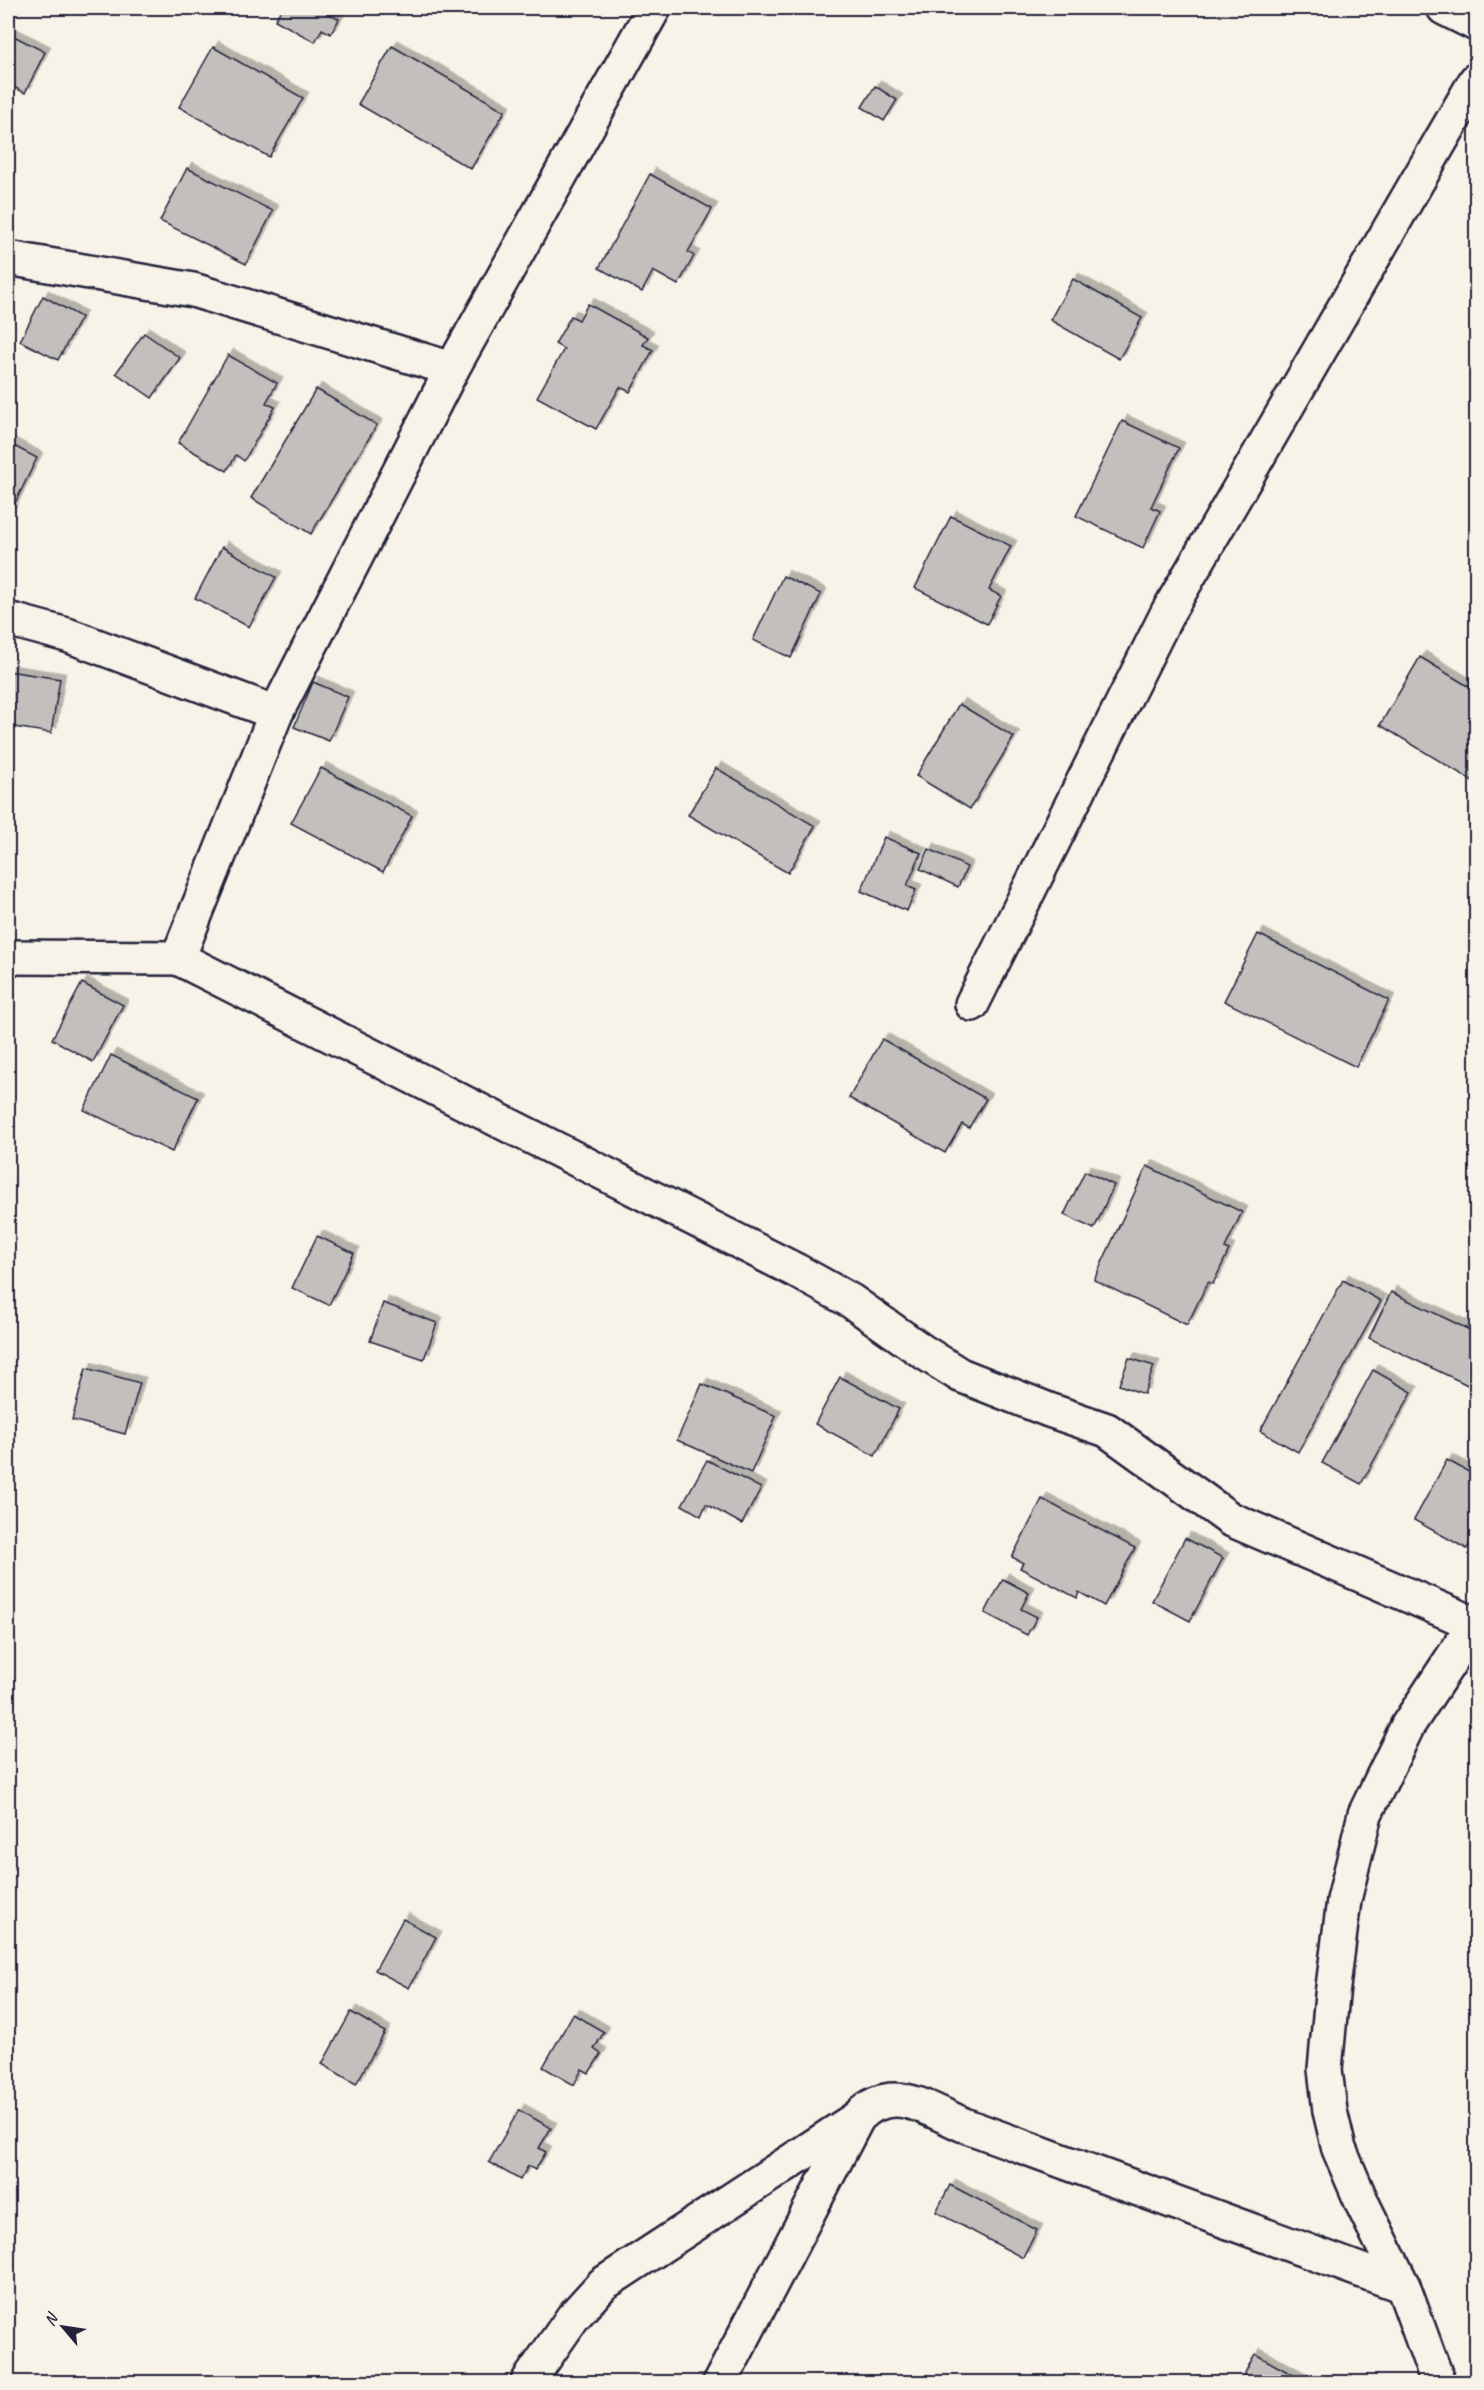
<svg xmlns="http://www.w3.org/2000/svg" width="1484" height="2390" font-family="Caveat,sans-serif">
<defs>
<filter id="shadow"><feDropShadow dx="5.5" dy="-5.5" stdDeviation="0" flood-color="#0004"/></filter>
</defs>
<rect width="100%" height="100%" fill="#f7f3e8"/>
<filter id="ink" filterUnits="userSpaceOnUse"><feTurbulence type="fractalNoise" baseFrequency=".0167" numOctaves="2"/><feDisplacementMap in="SourceGraphic" scale="12" xChannelSelector="R" yChannelSelector="G"/><feConvolveMatrix kernelMatrix="1 2 1 2 8 2 1 2 1" color-interpolation-filters="sRGB"/></filter>
<g filter="url(#ink)">
<g fill="#c2bfbd" stroke="#22223b" stroke-width="1.5" filter="url(#shadow)">
<path d="M282,8H335L331,15L339,19L331,34L322,29L315,42L275,20Z"/>
<path d="M8,33L45,52L25,93L8,84Z"/>
<path d="M392,46L505,111L471,169L358,104Z"/>
<path d="M213,47L303,98L269,157L179,107Z"/>
<path d="M875,86L897,100L884,121L862,107Z"/>
<path d="M187,168L273,211L246,264L160,221Z"/>
<path d="M650,174L712,209L688,252L694,256L678,285L653,271L642,292L599,268Z"/>
<path d="M1073,279L1142,318L1119,359L1050,320Z"/>
<path d="M43,296L81,317L58,360L20,341Z"/>
<path d="M588,304L648,337L643,345L653,350L630,392L620,387L596,429L537,397L564,349L555,344L571,316L579,320Z"/>
<path d="M144,333L180,358L152,398L116,373Z"/>
<path d="M228,355L277,383L266,403L275,407L244,461L236,455L227,471L178,443Z"/>
<path d="M316,389L377,425L311,534L251,498Z"/>
<path d="M1122,421L1179,448L1151,507L1160,511L1143,548L1076,516Z"/>
<path d="M8,443L37,458L8,517Z"/>
<path d="M951,516L1011,546L989,590L1001,596L987,624L915,588Z"/>
<path d="M222,547L276,577L249,627L195,598Z"/>
<path d="M783,576L821,594L791,658L753,640Z"/>
<path d="M1420,657L1476,691V783L1380,725Z"/>
<path d="M8,671L60,679L51,733L8,726Z"/>
<path d="M313,682L348,697L329,741L294,727Z"/>
<path d="M959,704L1014,737L970,809L916,776Z"/>
<path d="M321,768L412,816L383,872L291,823Z"/>
<path d="M716,768L815,826L788,873L688,815Z"/>
<path d="M884,837L921,853L907,886L916,890L907,911L861,891Z"/>
<path d="M929,849L967,867L958,887L920,869Z"/>
<path d="M1258,934L1389,1000L1356,1067L1224,1001Z"/>
<path d="M82,983L123,1005L93,1062L52,1039Z"/>
<path d="M882,1039L986,1099L969,1128L962,1124L945,1153L849,1098Z"/>
<path d="M111,1055L198,1098L172,1152L84,1110Z"/>
<path d="M1147,1166L1242,1212L1225,1248L1229,1250L1213,1284L1208,1282L1187,1325L1094,1280Z"/>
<path d="M1085,1171L1114,1185L1094,1229L1064,1215Z"/>
<path d="M317,1236L354,1253L329,1305L292,1288Z"/>
<path d="M1343,1280L1381,1301L1298,1452L1260,1431Z"/>
<path d="M1391,1292L1476,1333V1389L1369,1338Z"/>
<path d="M383,1303L437,1323L424,1359L370,1341Z"/>
<path d="M1129,1358L1154,1366L1144,1394L1119,1385Z"/>
<path d="M86,1368L140,1383L125,1434L72,1420Z"/>
<path d="M1373,1370L1412,1392L1361,1484L1322,1463Z"/>
<path d="M840,1377L899,1409L875,1456L815,1424Z"/>
<path d="M702,1384L776,1416L751,1473L677,1440Z"/>
<path d="M707,1460L761,1488L742,1524L706,1504L701,1516L682,1505Z"/>
<path d="M1447,1460L1476,1476V1532L1467,1549L1414,1520Z"/>
<path d="M1042,1499L1135,1548L1104,1606L1079,1592L1077,1598L1020,1568L1023,1563L1012,1557Z"/>
<path d="M1185,1538L1223,1558L1190,1621L1152,1601Z"/>
<path d="M1003,1579L1029,1593L1021,1609L1037,1617L1027,1635L985,1613Z"/>
<path d="M403,1919L436,1937L409,1988L375,1970Z"/>
<path d="M351,2012L385,2032L356,2084L322,2064Z"/>
<path d="M573,2014L604,2032L594,2049L601,2054L589,2073L582,2069L574,2085L543,2067Z"/>
<path d="M519,2110L551,2128L539,2148L546,2152L535,2170L528,2166L520,2180L489,2162Z"/>
<path d="M950,2185L1037,2230L1023,2258L936,2212Z"/>
<path d="M1255,2354L1304,2381L1303,2382H1240Z"/>
</g>
<g fill="none" stroke-linecap="round" stroke-linejoin="round">
<g stroke="#22223b" stroke-width="38">
<g id="minor">
<path d="M1444,8L1476,24"/>
<path d="M8,258L193,290L452,369"/>
<path d="M8,619L67,635L276,713"/>
<path d="M8,957L178,958L797,1271L851,1301L922,1351L960,1375L1049,1410L1107,1430L1230,1519L1475,1624"/>
<path d="M178,958L276,713L452,369L654,8"/>
<path d="M972,1004L1168,612L1476,80"/>
<path d="M528,2382L573,2317L603,2284L857,2118"/>
<path d="M720,2382L858,2117C892,2082 927,2109 964,2125L1403,2286"/>
<path d="M1438,2382L1403,2286L1363,2205L1339,2149L1330,2111L1325,2069L1332,1995L1344,1900L1365,1814L1408,1725L1476,1622"/>
</g>
</g>
<use href="#minor" stroke="#f7f3e8" stroke-width="33"/>
</g>
</g>
<rect width="1484" height="2390" fill="none" stroke="#f7f3e8" stroke-width="30"/>
<rect x="15" y="15" width="1454" height="2360" fill="none" stroke="#22223b" stroke-width="2" filter="url(#ink)"/>
<g transform="translate(63 2327) rotate(299)" stroke="#f7f3e8" stroke-width="4.5" paint-order="stroke">
<path d="M0-4.5L10 22L0 15L-10 22Z" fill="#22223b"/>
<text y="-9" font-size="16" font-weight="bold" text-anchor="middle" fill="#22223b">N</text>
</g>
</svg>
